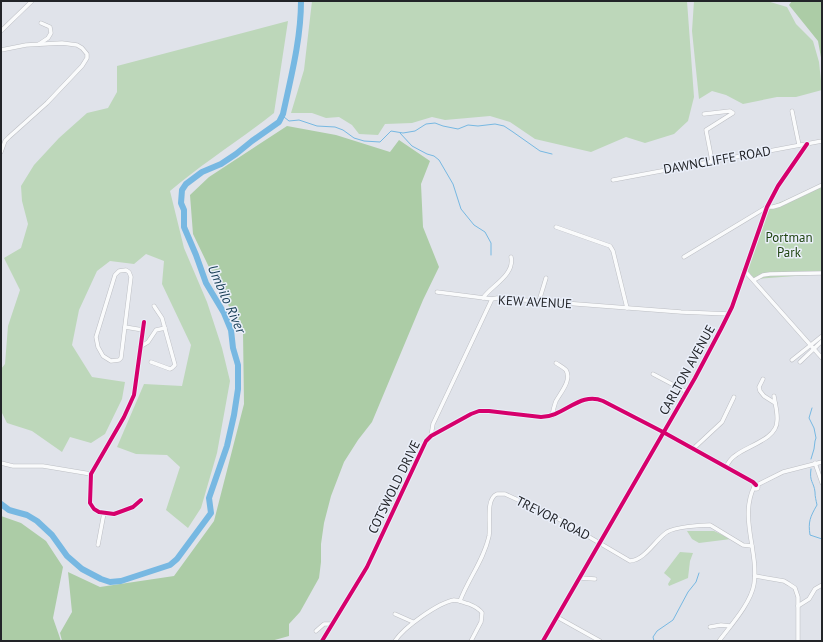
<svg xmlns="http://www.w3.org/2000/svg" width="823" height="642" font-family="'PT Sans',sans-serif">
<rect width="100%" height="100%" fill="#e0e3ea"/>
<g fill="#bdd7ba">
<path d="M312,1H687L694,97L688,121L674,134L645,143L626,137L591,152L535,139L510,122L490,116L445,120L432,117L412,123L385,124L378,135L359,134L352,125L339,117L326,118L312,113H291L304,70Z"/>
<path d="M694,1H767L787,7L796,24L813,41L819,62L822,90L796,97H777L743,104L726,95L712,91L699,99L692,31Z"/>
<path d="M288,21L274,113C240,140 203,163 170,191L184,248L207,302L222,348L230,381L217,453L201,508L188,528L166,510L180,467L167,455L136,454L117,447L144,384L182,386L191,345L162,284L164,261L146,254L134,264L110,261L97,271L79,310L72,345L92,377L125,382L122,399L105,434L91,443L70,437L62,452L32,431L7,423L1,411V369L5,364L8,326L20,290L4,258L21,248L28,224L22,201L21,186L34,165L59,138L87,113L108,108L117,92V66Z"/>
<path d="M822,186V274L756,279L746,272L768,207Z"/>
<path d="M687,531H714L731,539L699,543L692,539Z"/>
<path d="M680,552L693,553L690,561L688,578L669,586L668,584L671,579L664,573Z"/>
</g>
<g fill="#accca6">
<path d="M792,1H822V63L818,41L789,5Z"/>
<path d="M287,126L336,135L390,152L399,140L430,161L421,184L423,227L439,267L423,300L372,422L358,440L344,462L331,496L324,523L321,544V562L319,578L300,612L289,624V636L271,641H62L60,633L72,612L68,572L100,587L174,576L214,521L244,404L243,332L220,290L193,234L190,195L209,177Z"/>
<path d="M1,516L21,523L46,541L63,567L53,618L61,641H1Z"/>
</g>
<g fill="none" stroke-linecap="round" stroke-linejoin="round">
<g stroke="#77b8e2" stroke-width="1">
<path d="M281,117H284L289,121L299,120L317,126L335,127L343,130L354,138L364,141L380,142L391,131L403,133L415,131L426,124L435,123L443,126L458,129L468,125L478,126L495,124L504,126L513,132L540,151L552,154"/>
<path d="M400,133L412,146L427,154L434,156L439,160L453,184L461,209L474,225L485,232L491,243V255"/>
<path d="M811,459L814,449L815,441L816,438L814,428L809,418L812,408"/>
<path d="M811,469C809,482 814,482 815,492C815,497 816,500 817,505C810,517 808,522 810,535L822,539"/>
<path d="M654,641L653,637L657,631L673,620L688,592L696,582L699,573"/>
</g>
<path stroke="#77b8e2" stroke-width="6" d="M1,504L9,510L27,515L37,521L52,535L67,556L82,569L101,579L110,582L121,581L170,565L177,559L211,513L209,498L227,446L234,415L238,389V365L233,348L231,330L224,313L206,283L196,255L184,227V210L181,203L182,190L186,184L202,172L221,164L236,154L252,141L279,122L283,114C291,77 301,39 301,1"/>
<g stroke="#bdbfc4" stroke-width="4.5">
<g id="minor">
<path d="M1,31L32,1"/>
<path d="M39,44L48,38L51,33L50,27L41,23"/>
<path d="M1,50L26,45L62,43L77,45L82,48L87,54V58L82,66L47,103L9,137L5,141L1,152"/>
<path d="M792,111L799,145"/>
<path d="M704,114L730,111L733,113L706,130L712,161"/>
<path d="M613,180L822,141"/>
<path d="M556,227L610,246L613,251L627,308"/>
<path d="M684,257L767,207H773L780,205L822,185"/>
<path d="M126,270L129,272L131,277L121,358L119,360L111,361L103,356L98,347L96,337L115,275L119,271Z"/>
<path d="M744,270L822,358"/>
<path d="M754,280L763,275L770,274L822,273"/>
<path d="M437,292L492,299"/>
<path d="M483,298C491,286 515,275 511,257"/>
<path d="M539,301L546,278"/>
<path d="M125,327L143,330"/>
<path d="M140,347L148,342L156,330L165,328"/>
<path d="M792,360L822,336"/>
<path d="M151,362L170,369L172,368L175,365L162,318L154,306"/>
<path d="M800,362L822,341"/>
<path d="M653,374L687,392"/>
<path d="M763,379L759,387L760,391L764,396L775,403"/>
<path d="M552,416C553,411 554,406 556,401C561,392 572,380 566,370C563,367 559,365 556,363"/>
<path d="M431,436L433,424L492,299L497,298L681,312L729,314"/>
<path d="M693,449L722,422L734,397"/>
<path d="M1,463L13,466H43L91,474"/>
<path d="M815,463L822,483"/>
<path d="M726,467C728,463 731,458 736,455C747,446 777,439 777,421C778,413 775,404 774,396"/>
<circle cx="756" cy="487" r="2"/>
<path d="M757,485L783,472L822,462"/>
<path d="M141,500L133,507L114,514L99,512L94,509L90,503L91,474L124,417L134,395L144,322"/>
<path d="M98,545L104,513"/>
<path d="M755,576L784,581L789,584L795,588L798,597V641"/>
<path d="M580,578L595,579"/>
<path d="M460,601C468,579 484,560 489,536C491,525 485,499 497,494H505L557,518L630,561C645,560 655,540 667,532C675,527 700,525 710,525L743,545L752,546"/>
<path d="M798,606L809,599L815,589L822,585"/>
<path d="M395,614L413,622"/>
<path d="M557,617L600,641"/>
<path d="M710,627L721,625L730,626"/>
<path d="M316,631L324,624H332"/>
<path d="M322,641L367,567L426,441L431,436L471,414L479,411H489L541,417C564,417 580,391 603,401L663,432L753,482L756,485"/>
<path d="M395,641C404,627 438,603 454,600C459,600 464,603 469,604C474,606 479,608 482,613L481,622L471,641"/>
<path d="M543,641L695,378L721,329L732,307L767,207L778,186L807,144"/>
<path d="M719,641C731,625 751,603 754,584C759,552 739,518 754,487"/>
</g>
</g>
<use href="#minor" stroke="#fafbfc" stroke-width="3.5"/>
<g stroke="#eaeffa" stroke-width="6">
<g id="cycleway">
<path d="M141,500L133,507L114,514L99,512L94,509L90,503L91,474L124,417L134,395L144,322"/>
<path d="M322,641L367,567L426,441L431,436L471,414L479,411H489L541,417C564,417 580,391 603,401L663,432L753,482L756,485"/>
<path d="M543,641L695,378L721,329L732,307L767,207L778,186L807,144"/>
</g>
</g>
<use href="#cycleway" stroke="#d6006c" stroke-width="4"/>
</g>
<g text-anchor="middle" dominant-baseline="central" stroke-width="3" stroke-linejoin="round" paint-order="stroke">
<g font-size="13" fill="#222428" stroke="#eaeffa">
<text transform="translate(717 160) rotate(-10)">DAWNCLIFFE ROAD</text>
<text transform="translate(535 302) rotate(3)">KEW AVENUE</text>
<text transform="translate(687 370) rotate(-61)">CARLTON AVENUE</text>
<text transform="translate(394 487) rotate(-64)">COTSWOLD DRIVE</text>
<text transform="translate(553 518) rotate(27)">TREVOR ROAD</text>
</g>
<g font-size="13" fill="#1f4410" stroke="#eaeffa">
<text x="789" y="237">Portman<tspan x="789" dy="15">Park</tspan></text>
</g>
<g font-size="14" font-style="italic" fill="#193f57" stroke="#eaeffa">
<text transform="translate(227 299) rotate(66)">Umbilo River</text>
</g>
</g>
<rect width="823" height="642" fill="none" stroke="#222428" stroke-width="4"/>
</svg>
